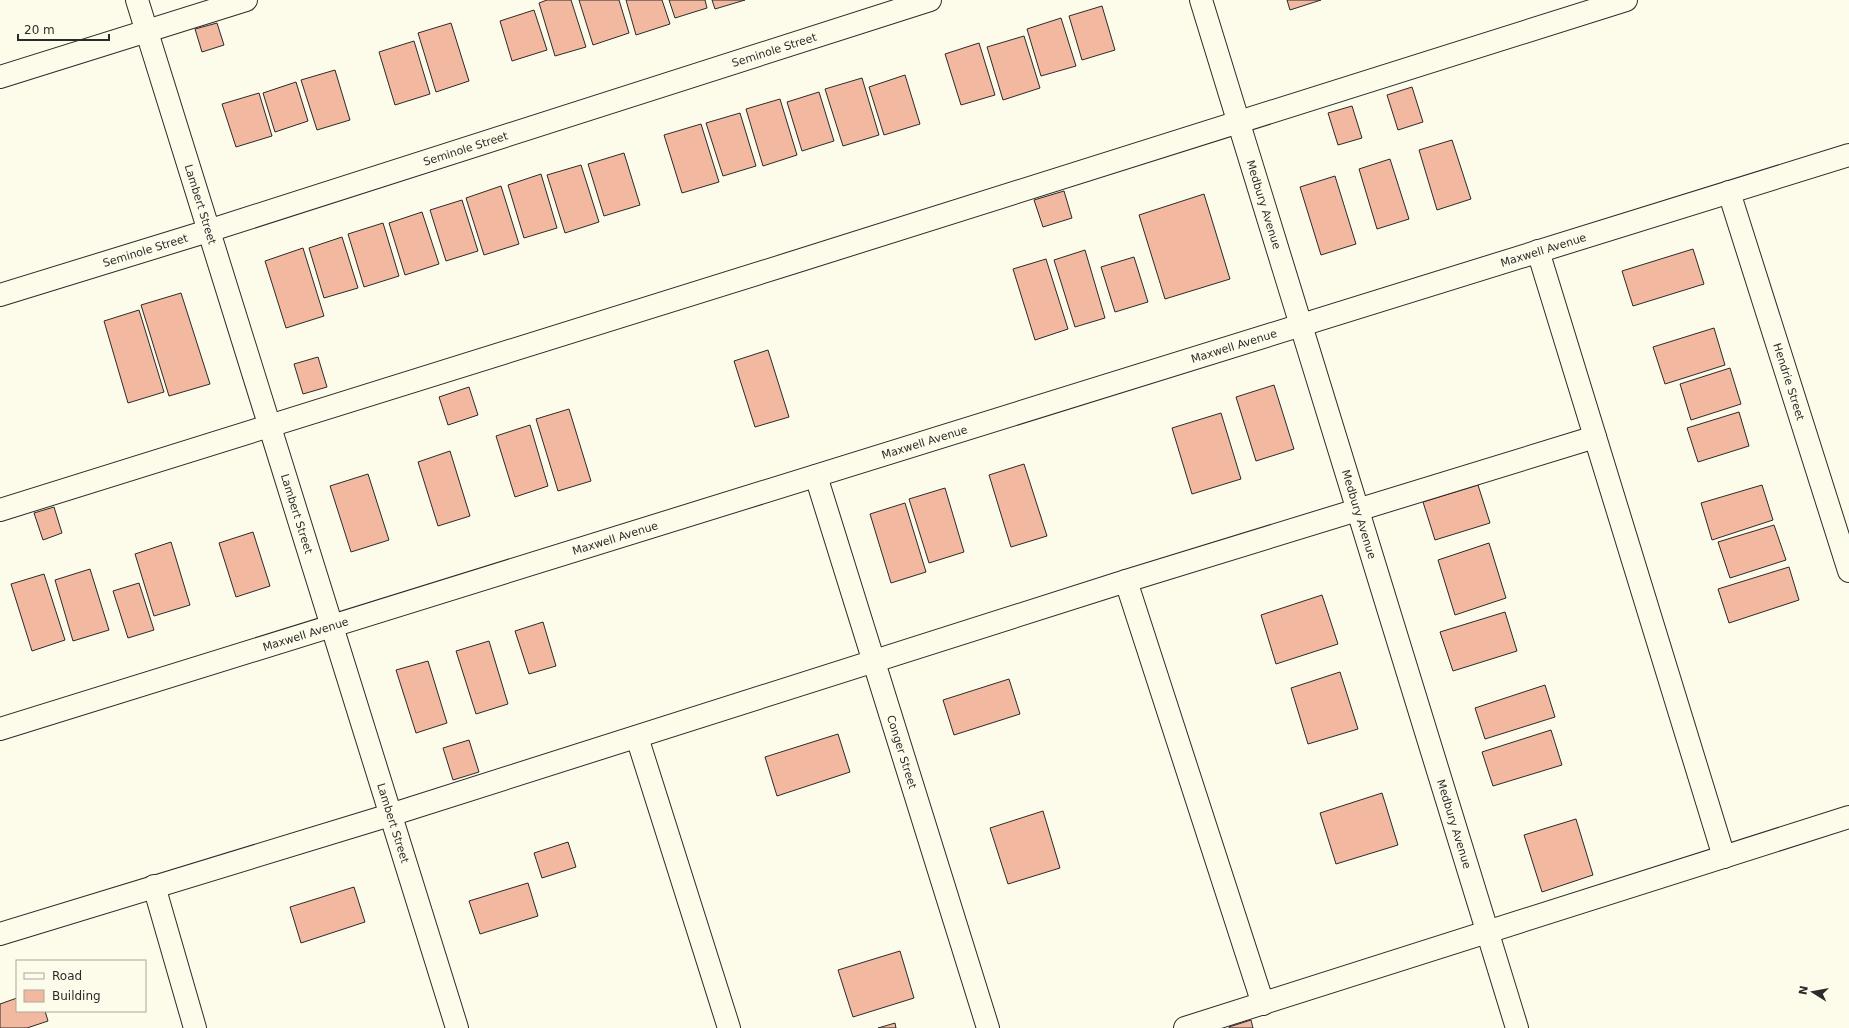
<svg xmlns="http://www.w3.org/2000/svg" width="1849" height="1028" font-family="'DejaVu Sans',sans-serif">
<rect width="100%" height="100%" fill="#fdfbea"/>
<g fill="#f2b8a0" stroke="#2b2b2b">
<path d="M547,0H571L586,47L555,56L539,3Z"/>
<path d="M579,0H619L629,33L593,45Z"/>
<path d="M626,0H662L670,24L636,35Z"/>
<path d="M669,0H705L707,8L675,18Z"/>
<path d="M712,0H745L715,9Z"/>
<path d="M1287,0H1321L1290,10Z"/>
<path d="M1102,6L1115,50L1082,60L1069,16Z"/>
<path d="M534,10L547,50L512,61L500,21Z"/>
<path d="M1061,18L1076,66L1041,76L1027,29Z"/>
<path d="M217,23L224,45L202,52L195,29Z"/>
<path d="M451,23L469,81L436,92L418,33Z"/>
<path d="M1024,36L1040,88L1003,100L987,47Z"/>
<path d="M414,41L430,94L395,105L379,52Z"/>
<path d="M979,43L995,95L961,105L945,54Z"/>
<path d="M335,70L350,120L317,130L301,80Z"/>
<path d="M905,75L920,124L884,135L869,87Z"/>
<path d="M862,78L879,135L843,146L825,89Z"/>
<path d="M296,82L308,121L275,132L263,93Z"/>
<path d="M1412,87L1423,122L1398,130L1387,95Z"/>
<path d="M819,92L834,141L802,151L787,102Z"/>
<path d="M259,93L272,136L236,147L222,104Z"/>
<path d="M780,99L797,155L763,166L746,109Z"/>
<path d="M1352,106L1362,138L1338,145L1328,113Z"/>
<path d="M740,113L756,166L723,176L706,123Z"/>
<path d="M701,124L719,182L682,193L664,135Z"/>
<path d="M1452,140L1471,199L1437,210L1419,150Z"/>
<path d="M624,153L640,205L604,216L588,164Z"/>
<path d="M1390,159L1409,219L1377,229L1359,169Z"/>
<path d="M581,165L599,222L565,233L547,175Z"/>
<path d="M541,174L557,228L524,238L508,185Z"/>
<path d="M1335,176L1356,244L1321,255L1300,187Z"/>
<path d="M501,186L519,244L484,255L466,198Z"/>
<path d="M1064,191L1072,218L1043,227L1034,200Z"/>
<path d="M1204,194L1230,279L1165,299L1139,215Z"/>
<path d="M462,200L478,251L446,261L430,210Z"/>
<path d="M422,212L439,264L405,275L389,223Z"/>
<path d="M383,223L399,276L364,287L348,234Z"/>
<path d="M342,237L358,288L324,298L309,248Z"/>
<path d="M303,248L324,316L286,328L265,261Z"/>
<path d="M1693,249L1704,284L1633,306L1622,271Z"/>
<path d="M1085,250L1105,318L1075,327L1054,260Z"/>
<path d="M1134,257L1148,302L1115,312L1101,267Z"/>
<path d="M1046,259L1068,329L1035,340L1013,269Z"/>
<path d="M181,293L210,384L169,396L141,305Z"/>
<path d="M139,310L164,392L128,403L104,321Z"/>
<path d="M1714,328L1725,365L1665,384L1653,347Z"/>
<path d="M768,350L789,417L755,427L734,361Z"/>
<path d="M318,357L327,387L303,394L294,364Z"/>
<path d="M1730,368L1741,404L1691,420L1680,384Z"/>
<path d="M1274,385L1294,449L1256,461L1236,397Z"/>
<path d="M469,387L478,415L448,425L439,397Z"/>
<path d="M569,409L591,481L558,491L536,419Z"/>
<path d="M1739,412L1749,446L1698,462L1687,428Z"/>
<path d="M1221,413L1241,479L1192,494L1172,428Z"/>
<path d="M530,425L548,486L515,497L496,436Z"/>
<path d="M450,451L470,516L438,526L418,462Z"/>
<path d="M1024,464L1047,536L1011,547L989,475Z"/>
<path d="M368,474L389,540L351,552L330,486Z"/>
<path d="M1478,485L1490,523L1435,540L1423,502Z"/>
<path d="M1762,485L1773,520L1712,540L1701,503Z"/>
<path d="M945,488L964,552L929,563L909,499Z"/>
<path d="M905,503L926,572L891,583L870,514Z"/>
<path d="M54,507L62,533L43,540L34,513Z"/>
<path d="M1774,525L1786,560L1730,578L1718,542Z"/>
<path d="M253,532L270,586L236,597L219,543Z"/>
<path d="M171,542L190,605L154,616L135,554Z"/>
<path d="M1489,543L1506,598L1455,615L1438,560Z"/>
<path d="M1789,567L1799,600L1729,623L1718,589Z"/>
<path d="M90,569L109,630L73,641L55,580Z"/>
<path d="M44,574L65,640L32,651L11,584Z"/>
<path d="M139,583L154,630L128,638L113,591Z"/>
<path d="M1322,595L1338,644L1276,664L1261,615Z"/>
<path d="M1505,612L1517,651L1453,671L1440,632Z"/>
<path d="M543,622L556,666L529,674L515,631Z"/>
<path d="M489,641L508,704L476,714L456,651Z"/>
<path d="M428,661L447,723L416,733L396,670Z"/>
<path d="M1340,672L1358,729L1308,744L1291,688Z"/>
<path d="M1009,679L1020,714L954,735L943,700Z"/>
<path d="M1545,685L1555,717L1485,739L1475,708Z"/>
<path d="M1551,730L1562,765L1493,786L1482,752Z"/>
<path d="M838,734L850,772L777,796L765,757Z"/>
<path d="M469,740L479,772L453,780L443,748Z"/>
<path d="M1382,793L1398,845L1336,864L1320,813Z"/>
<path d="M1043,811L1060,868L1008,884L990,828Z"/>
<path d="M1576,819L1593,875L1542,892L1524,835Z"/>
<path d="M568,842L576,867L542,878L534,853Z"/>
<path d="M528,883L538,916L480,934L469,901Z"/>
<path d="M354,887L365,922L301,943L290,907Z"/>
<path d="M900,951L914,998L853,1017L838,970Z"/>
<path d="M17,998V1011H45L48,1021L27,1028H0V1004Z"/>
<path d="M1251,1020L1253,1028H1229V1027Z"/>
<path d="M895,1023L896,1028H878Z"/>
</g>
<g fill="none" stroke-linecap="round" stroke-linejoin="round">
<g stroke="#2b2b2b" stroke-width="24">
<g id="minor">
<path id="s1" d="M137,0L457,1028"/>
<path id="s2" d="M1201,0L1517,1028"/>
<path d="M0,77L246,0"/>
<path id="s3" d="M1729,192L1849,571"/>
<path d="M1538,251L1724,857"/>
<path id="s4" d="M0,295L208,231L930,0"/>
<path id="s5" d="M816,476L988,1028"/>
<path d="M0,510C543,344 1084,169 1626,0"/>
<path d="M1126,581L1263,1004"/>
<path id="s6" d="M0,729L1849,155"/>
<path d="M637,737L729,1028"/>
<path d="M154,886L195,1028"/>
<path d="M0,934L390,815L1126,581L1595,437"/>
<path d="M1185,1028L1849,817"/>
</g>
</g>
<use href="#minor" stroke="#fdfbea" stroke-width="22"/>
</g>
<g text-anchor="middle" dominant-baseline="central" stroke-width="3" stroke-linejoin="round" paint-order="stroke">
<g font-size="11" fill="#2b2b2b" stroke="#fdfbea">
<text stroke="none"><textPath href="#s4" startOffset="812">Seminole Street</textPath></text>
<text stroke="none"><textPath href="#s4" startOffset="488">Seminole Street</textPath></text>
<text stroke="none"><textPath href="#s1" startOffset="214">Lambert Street</textPath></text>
<text stroke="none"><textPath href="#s2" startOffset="214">Medbury Avenue</textPath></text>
<text stroke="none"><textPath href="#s4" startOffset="152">Seminole Street</textPath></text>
<text stroke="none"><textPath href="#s6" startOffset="1616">Maxwell Avenue</textPath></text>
<text stroke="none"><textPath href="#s6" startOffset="1292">Maxwell Avenue</textPath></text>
<text stroke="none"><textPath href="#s3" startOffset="199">Hendrie Street</textPath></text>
<text stroke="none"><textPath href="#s6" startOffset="968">Maxwell Avenue</textPath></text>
<text stroke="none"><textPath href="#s1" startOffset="538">Lambert Street</textPath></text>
<text stroke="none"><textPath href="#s2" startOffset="538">Medbury Avenue</textPath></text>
<text stroke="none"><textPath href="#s6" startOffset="644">Maxwell Avenue</textPath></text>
<text stroke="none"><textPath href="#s6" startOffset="320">Maxwell Avenue</textPath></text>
<text stroke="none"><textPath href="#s5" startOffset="289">Conger Street</textPath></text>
<text stroke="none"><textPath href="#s1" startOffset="862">Lambert Street</textPath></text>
<text stroke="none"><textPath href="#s2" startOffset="862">Medbury Avenue</textPath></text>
</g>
</g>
<rect x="16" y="960" width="130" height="52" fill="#fdfbea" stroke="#a9a89e"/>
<rect x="24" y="973" width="20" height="6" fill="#fdfbea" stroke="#a9a89e"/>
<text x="52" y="980" font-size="12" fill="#2b2b2b">Road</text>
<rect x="24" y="990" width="20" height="12" fill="#f2b8a0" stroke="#a9a89e"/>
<text x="52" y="1000" font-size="12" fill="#2b2b2b">Building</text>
<g transform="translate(1813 992) rotate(281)" stroke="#fdfbea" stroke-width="3" paint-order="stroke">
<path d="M0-3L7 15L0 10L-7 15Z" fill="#2b2b2b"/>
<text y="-6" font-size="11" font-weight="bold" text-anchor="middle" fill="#2b2b2b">N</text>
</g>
<path d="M18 34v6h91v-6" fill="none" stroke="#2b2b2b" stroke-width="2"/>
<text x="24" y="34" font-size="12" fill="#2b2b2b" stroke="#fdfbea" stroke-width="3" paint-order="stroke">20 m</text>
</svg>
